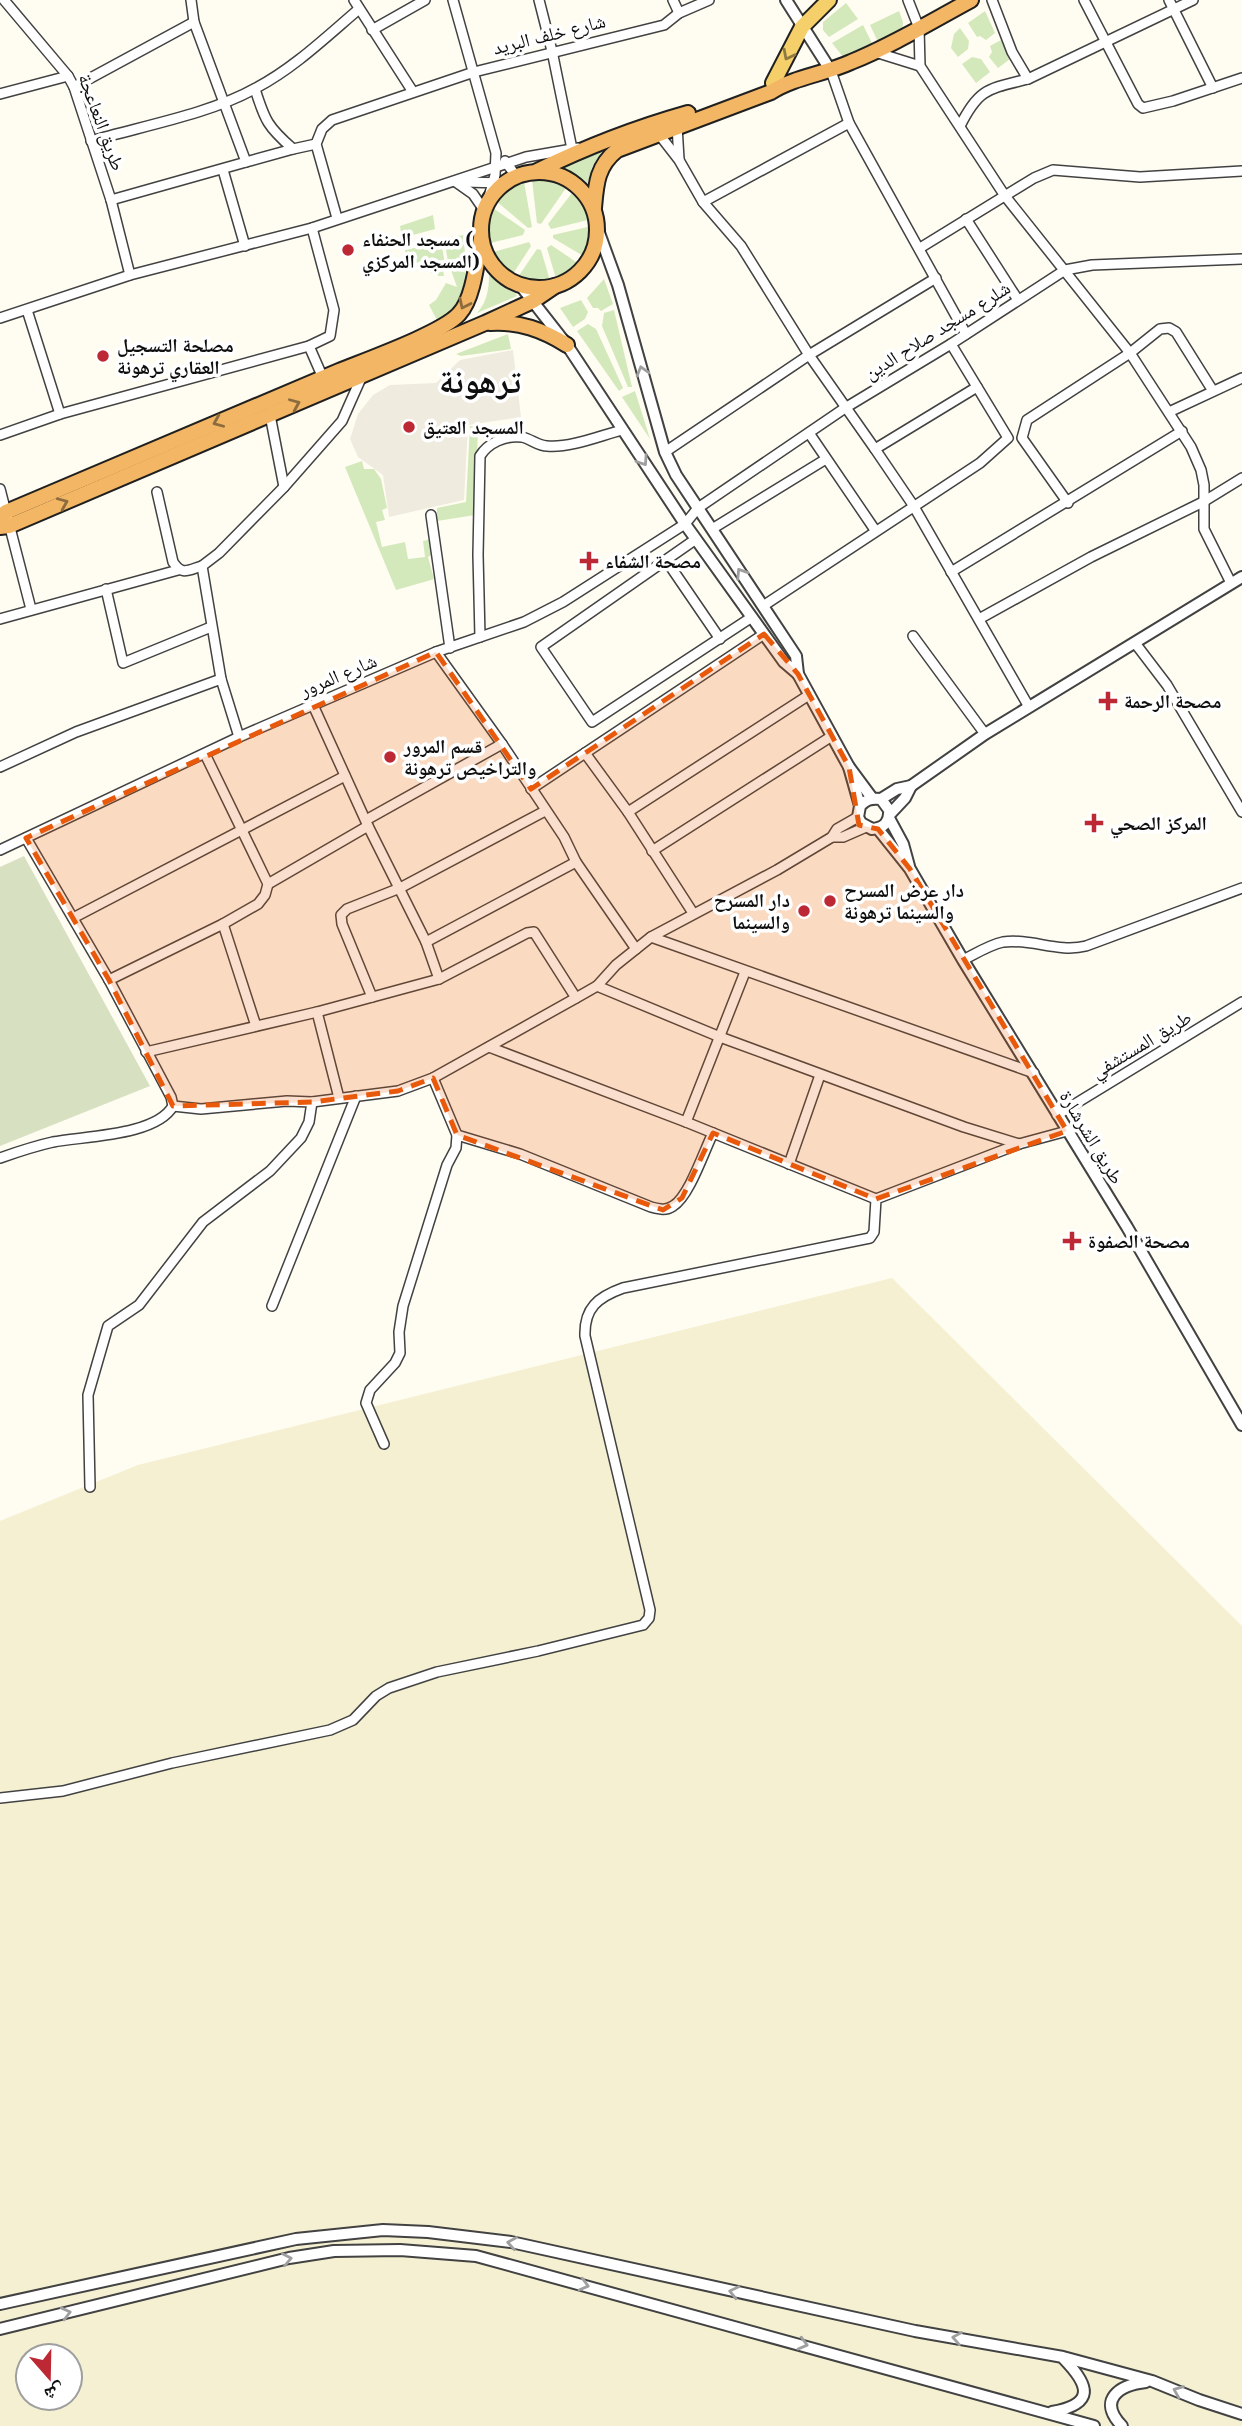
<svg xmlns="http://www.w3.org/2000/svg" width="1242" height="2426" font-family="'Noto Serif','Noto Naskh Arabic',serif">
<rect width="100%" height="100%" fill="#fffcf1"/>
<path fill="#f4f0d1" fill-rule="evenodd" d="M892,1278L1242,1626V2426H0V1521L138,1465ZM28,2356H70V2398H28Z"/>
<g fill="#d4e9bb">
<path d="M846,3L858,19L829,37L823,30V22Z"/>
<path d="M899,11L903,22L902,32L879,44L870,25Z"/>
<path d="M985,11L995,33L986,40L980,36L977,37L968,23Z"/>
<path d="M863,25L874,47L844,58L832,43Z"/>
<path d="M960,28L969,41L968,49L958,57L951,48L954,34Z"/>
<path d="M1001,40L1010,59L998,68L989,57L992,52L990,46Z"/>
<path d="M972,57L981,59L990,72L976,83L962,64Z"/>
<path d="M604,148L592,167L588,183L575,174L559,167Z"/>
<path d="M532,180H548L568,185L541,224L537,223Z"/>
<path d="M524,182L532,227L528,228L495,200L508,189Z"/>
<path d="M575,189L589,206L592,219L551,229L548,224Z"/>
<path d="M490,206L525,230L523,235L486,244L485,224Z"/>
<path d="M433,215L435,229L402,238L400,226Z"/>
<path d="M592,226L595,242L585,257L553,238V235Z"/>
<path d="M464,235C465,270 472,301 437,320L429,305L436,300L446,283L457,287L448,262L444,238Z"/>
<path d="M441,242L446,269L443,270L444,276H438L437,272L431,273L429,264L433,263L432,259L408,265L405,250Z"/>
<path d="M529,242L531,246L511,277L497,266L490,253Z"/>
<path d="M551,245L582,266L581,271L566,281L557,282L547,248Z"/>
<path d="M537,249L541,250L551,284C538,288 529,285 518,277Z"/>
<path d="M489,275L511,286L517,296L477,313C487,302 489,289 489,275Z"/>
<path d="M604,279L613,304L601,311L598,308H593L587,298Z"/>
<path d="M581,300L588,312L585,319L573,327L560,308Z"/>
<path d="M614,310L632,387H628L602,326L604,313Z"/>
<path d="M588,324L596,329L623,388L619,391L577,331Z"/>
<path d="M508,334L511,349L461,356L456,354Z"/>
<path d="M635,391L650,439L622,397Z"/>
<path d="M470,426H478L475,515L437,521V508L466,502Z"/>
<path d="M362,461L364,469H374L381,479L387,508L382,510L385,520L376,522L382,547L405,542L408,559L425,557L423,541L431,539V555L428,557L434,579L431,580L396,590L345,467Z"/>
</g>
<path fill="#d7e1c2" d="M24,856L150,1086L0,1146V867Z"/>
<path fill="#efebdf" d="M513,350L521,417L468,425L464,500L389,517L383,475L358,457L350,439L358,414L373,395L390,385L436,383L460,360Z"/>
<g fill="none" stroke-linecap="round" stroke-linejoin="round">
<g stroke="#424242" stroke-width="12">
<g id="minor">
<path d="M4,0L68,76L74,87L111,200L130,275"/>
<path d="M354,0L413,92"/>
<path d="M453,0L496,153L495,175L487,204"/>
<path d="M539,0L552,51L572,149"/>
<path d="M673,0L679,13"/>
<path d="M908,0L919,28L920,66L1005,196L1130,353L1191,447L1201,470L1204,485V529L1231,583"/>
<path d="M992,0L1012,52L1028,79L1193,0"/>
<path d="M1084,0L1138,104L1143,108L1173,101L1242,78"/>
<path d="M1169,0L1213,88"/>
<path d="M372,30L425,0"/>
<path d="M875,52L920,66"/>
<path d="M831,71L849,123L966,334"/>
<path d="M74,87L194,22"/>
<path d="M255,89C265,121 268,127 293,149L316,144"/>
<path d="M0,94L68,76"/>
<path d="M677,126L679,159"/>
<path d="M960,126C979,88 988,89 1028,79"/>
<path d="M658,133L679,160L703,202L741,246L809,355L875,449L977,387"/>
<path d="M91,141C142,126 210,114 256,88C294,68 326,37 359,9"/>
<path d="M505,161L516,176"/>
<path d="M246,162L293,149"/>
<path d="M223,170L245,246"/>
<path d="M456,182L473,194L484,210"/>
<path d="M464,182L504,183"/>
<path d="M111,200L246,162L194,22L191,0"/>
<path d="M703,202L849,123"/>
<path d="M337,218L316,144L322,129L332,120L474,72L664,25L679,13L709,0"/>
<path d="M966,219L1018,300"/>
<path d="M920,248L1034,178L1053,170L1140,177L1242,171"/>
<path d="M27,310L60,414"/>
<path d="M0,318L130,275L312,228L526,157L578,148"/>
<path d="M309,346L323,378"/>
<path d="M1169,412L1242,378"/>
<path d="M270,415L284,487"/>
<path d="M809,433L875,530"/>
<path d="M0,435L60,414L309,346L330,336L334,310L312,228"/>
<path d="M875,449L913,505L1029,707"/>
<path d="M665,452L809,355L936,278"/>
<path d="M0,489L31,609"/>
<path d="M157,492L173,562C182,576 188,570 202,566"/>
<path d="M1068,503L1022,438L1027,420L1130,353L1160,329L1169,328L1176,332L1213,391"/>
<path d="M431,515L450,648"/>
<path d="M712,529L826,459"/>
<path d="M696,539L541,647L592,722L752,617"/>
<path d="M666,560L720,639"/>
<path d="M951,572L1182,431"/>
<path d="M106,589L123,663L211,627"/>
<path d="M763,606L980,463L1008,438L951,344"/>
<path d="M0,619L178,570"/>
<path d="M979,619L1091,557L1203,502L1242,478"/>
<path d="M913,636L985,734"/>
<path d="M480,637L478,555L480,456C488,443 505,435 522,437C531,439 538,446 547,446C571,448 599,436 622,430"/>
<path d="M1135,643L1167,685L1242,812"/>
<path d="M436,652L502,744L564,837L576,862L636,949"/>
<path d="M313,705L368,826L426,942L439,979"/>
<path d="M239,737L221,679L202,566L219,553L284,487L342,421L362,376"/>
<path d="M585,753L628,812L693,913"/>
<path d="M0,767L76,732L221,679"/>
<path d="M531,789L764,634"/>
<path d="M628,812L809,695"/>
<path d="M366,820L502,744"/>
<path d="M832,837H843L866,827"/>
<path d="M26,838L109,980L171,1097L173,1106"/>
<path d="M0,850L239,737L313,705L436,652L524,622L563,602L685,524L698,508L845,408L951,344L1065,270L1092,265L1242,259"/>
<path d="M652,851L832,736"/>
<path d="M268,884L368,826"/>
<path d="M73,918L345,776"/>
<path d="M223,924L256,1026"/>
<path d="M651,937L1034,1073"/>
<path d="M426,942L576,862"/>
<path d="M963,960C975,954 989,945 1003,942C1031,938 1058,953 1086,946L1242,888"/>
<path d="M109,980L223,924L258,904L265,895L268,884L205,754"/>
<path d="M597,986L720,1037L964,1127L1019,1144L1067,1131"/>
<path d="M372,997L342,924L341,915L347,909L400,888L545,811"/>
<path d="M317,1012L339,1098"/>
<path d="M489,1047L686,1122L876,1199"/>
<path d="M146,1052L317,1012L439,979L527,933L534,932L576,998"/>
<path d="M173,1106L201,1109L287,1101L312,1102L398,1091L433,1078L576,998L597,986L616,965L651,937L777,870L832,837L837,829L858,817"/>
<path d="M1057,1115L1242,1002"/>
<path d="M686,1122L745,972"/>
<path d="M457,1135L520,1154L651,1207C659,1209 666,1211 673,1206C689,1197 704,1151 713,1133"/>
<path d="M0,1158C17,1152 35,1146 53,1142C84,1136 156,1136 173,1106"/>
<path d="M789,1164L820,1075"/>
<path d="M272,1306L356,1096"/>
<path d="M384,1444L366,1403L370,1390L395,1363L400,1353L399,1332L403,1306L447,1165L456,1148L457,1135L433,1078"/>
<path d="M90,1487L88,1395L108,1326L139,1305L203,1222L270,1171L301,1138L309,1122L312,1102"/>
<path d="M0,1798L63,1791L172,1763L330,1730L353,1720L376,1696L389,1688L437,1672L538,1651L643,1625L649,1618L650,1610L585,1336C584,1308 598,1297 623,1288L870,1238L874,1232L876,1199L1019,1144"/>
</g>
</g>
<g stroke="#424242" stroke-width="14">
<g id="tertiary">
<path d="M786,0L831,71"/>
<path d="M598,230L618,285L665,452L676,475L796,656L798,674L849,767L872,798"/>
<path d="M520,285L567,345L685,524L784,662L798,674"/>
<path d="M849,767L860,806L858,817L861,823L872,829C884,828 890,822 889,810L881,799C871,798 867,799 860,806"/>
<path d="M881,799L897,789L911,786L985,734L1242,577"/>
<path d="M890,814L905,798L911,786"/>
<path d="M889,818L903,844L909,866"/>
<path d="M878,829L910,869L963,960L1127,1227L1242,1425"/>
<path d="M0,2304L296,2239L383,2230L428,2232L511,2242L915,2331L1063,2357L1152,2381L1199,2400L1242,2414"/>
<path d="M0,2329L289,2258L334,2251L400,2250L476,2256L1094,2426"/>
<path d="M1052,2412C1095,2404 1090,2386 1064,2359"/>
<path d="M1122,2426C1097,2400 1119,2385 1146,2382"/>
</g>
</g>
<g stroke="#202020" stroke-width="18">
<path id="primary" d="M773,83L802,27L829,0"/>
</g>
<g stroke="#202020" stroke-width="18">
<g id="trunk">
<path d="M537,171C586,147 635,128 688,113"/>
<circle cx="539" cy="230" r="58"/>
<path d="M594,208C596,184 597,166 617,150L771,92C794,77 825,74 851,62C893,45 932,21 971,0"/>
<path d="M490,323C519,321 543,330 567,345"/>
<path d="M0,517L6,512C117,465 228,418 339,371C366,360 442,333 459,314C474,298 477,259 481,238"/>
<path d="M0,527L9,526L485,323L533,301L555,286"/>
</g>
</g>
<use href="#minor" stroke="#fff" stroke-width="9"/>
<use href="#tertiary" stroke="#fff" stroke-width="10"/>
<use href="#primary" stroke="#f5d06a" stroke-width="14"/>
<use href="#trunk" stroke="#f3b664" stroke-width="14"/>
</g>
<defs><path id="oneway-chevron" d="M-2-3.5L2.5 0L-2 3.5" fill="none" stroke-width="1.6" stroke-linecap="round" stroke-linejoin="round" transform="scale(1.75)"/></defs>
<use stroke="#8e7941" href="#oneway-chevron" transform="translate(788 55) rotate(117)"/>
<g stroke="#8c6b3e">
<use href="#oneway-chevron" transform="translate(464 304) rotate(116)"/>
<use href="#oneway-chevron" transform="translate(295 404) rotate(-23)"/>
<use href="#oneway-chevron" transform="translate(218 422) rotate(157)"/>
<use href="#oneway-chevron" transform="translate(63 503) rotate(-23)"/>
</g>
<g stroke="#9f9f9f">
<use href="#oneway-chevron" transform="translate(642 371) rotate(-106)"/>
<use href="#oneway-chevron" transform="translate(643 461) rotate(56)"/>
<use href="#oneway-chevron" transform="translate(741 573) rotate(-123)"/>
<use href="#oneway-chevron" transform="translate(512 2243) rotate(-170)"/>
<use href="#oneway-chevron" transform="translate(287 2259) rotate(-11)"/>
<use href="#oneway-chevron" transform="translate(584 2285) rotate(15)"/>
<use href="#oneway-chevron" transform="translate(734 2292) rotate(-167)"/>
<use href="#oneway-chevron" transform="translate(66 2313) rotate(-14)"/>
<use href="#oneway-chevron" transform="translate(957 2338) rotate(-170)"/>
<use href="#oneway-chevron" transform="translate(803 2344) rotate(15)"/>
<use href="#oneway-chevron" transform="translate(1178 2391) rotate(-158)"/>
</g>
<path fill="#e8590c" fill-opacity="0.2" stroke="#e8590c" stroke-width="5" stroke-dasharray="14 9" stroke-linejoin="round" d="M764,634L798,674L849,767L859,825L878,829L910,869L1067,1131L876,1199L713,1133L682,1198L663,1210L457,1135L433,1078L398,1091L312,1102L173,1106L109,980L26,838L436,652L531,789Z"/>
<g fill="#bc2934" stroke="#fff" stroke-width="2.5">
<circle cx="348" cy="250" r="7"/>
<circle cx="103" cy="356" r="7"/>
<circle cx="409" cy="427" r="7"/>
<path d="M585.5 550.5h7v7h7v7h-7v7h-7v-7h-7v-7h7z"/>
<path d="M1104.5 690.5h7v7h7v7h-7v7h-7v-7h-7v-7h7z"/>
<circle cx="390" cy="757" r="7"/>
<path d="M1090.5 812.5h7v7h7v7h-7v7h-7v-7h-7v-7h7z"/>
<circle cx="830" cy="901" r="7"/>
<circle cx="804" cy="911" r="7"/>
<path d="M1068.5 1230.5h7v7h7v7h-7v7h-7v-7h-7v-7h7z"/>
</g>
<g text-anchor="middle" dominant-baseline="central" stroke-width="7" stroke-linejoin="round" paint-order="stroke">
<g font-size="19" fill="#0f0f0f" stroke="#fff">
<text transform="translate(549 34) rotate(-14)">شارع خلف البريد</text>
<text transform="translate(102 122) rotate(70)">طريق النعاعجة</text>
<text transform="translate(937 330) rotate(-32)">شلرع مسجد صلاح الدين</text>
<text transform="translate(338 675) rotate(-23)">شارع المرور</text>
<text transform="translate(1141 1044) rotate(-31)">طريق المستشفي</text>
<text transform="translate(1092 1137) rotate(59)">طريق الشرشارة</text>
</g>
<g font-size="19" font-weight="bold" fill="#0f0f0f" stroke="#fff" text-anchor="start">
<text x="362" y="239">مسجد الحنفاء (<tspan x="362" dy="22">المسجد المركزي)</tspan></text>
<text x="117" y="345">مصلحة التسجيل<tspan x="117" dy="22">العقاري ترهونة</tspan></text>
<text x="423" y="427">المسجد العتيق</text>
<text x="605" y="561">مصحة الشفاء</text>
<text x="1124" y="701">مصحة الرحمة</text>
<text x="404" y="746">قسم المرور<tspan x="404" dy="22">والتراخيص ترهونة</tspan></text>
<text x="1110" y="823">المركز الصحي</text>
<text x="844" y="890">دار عرض المسرح<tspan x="844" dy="22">والسينما ترهونة</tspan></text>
<text x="790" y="900" text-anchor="end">دار المسرح<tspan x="790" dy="22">والسينما</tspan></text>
<text x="1088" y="1241">مصحة الصفوة</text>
</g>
<g font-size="33" font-weight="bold" fill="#0f0f0f" stroke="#fff">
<text x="480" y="380">ترهونة</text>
</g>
</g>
<g transform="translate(49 2377) rotate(160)"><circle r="33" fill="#ffffff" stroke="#9f9f9f" stroke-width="2"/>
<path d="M0-5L12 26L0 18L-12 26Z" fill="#bc2934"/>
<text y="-10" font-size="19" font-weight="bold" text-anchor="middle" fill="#0f0f0f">ش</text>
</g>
</svg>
